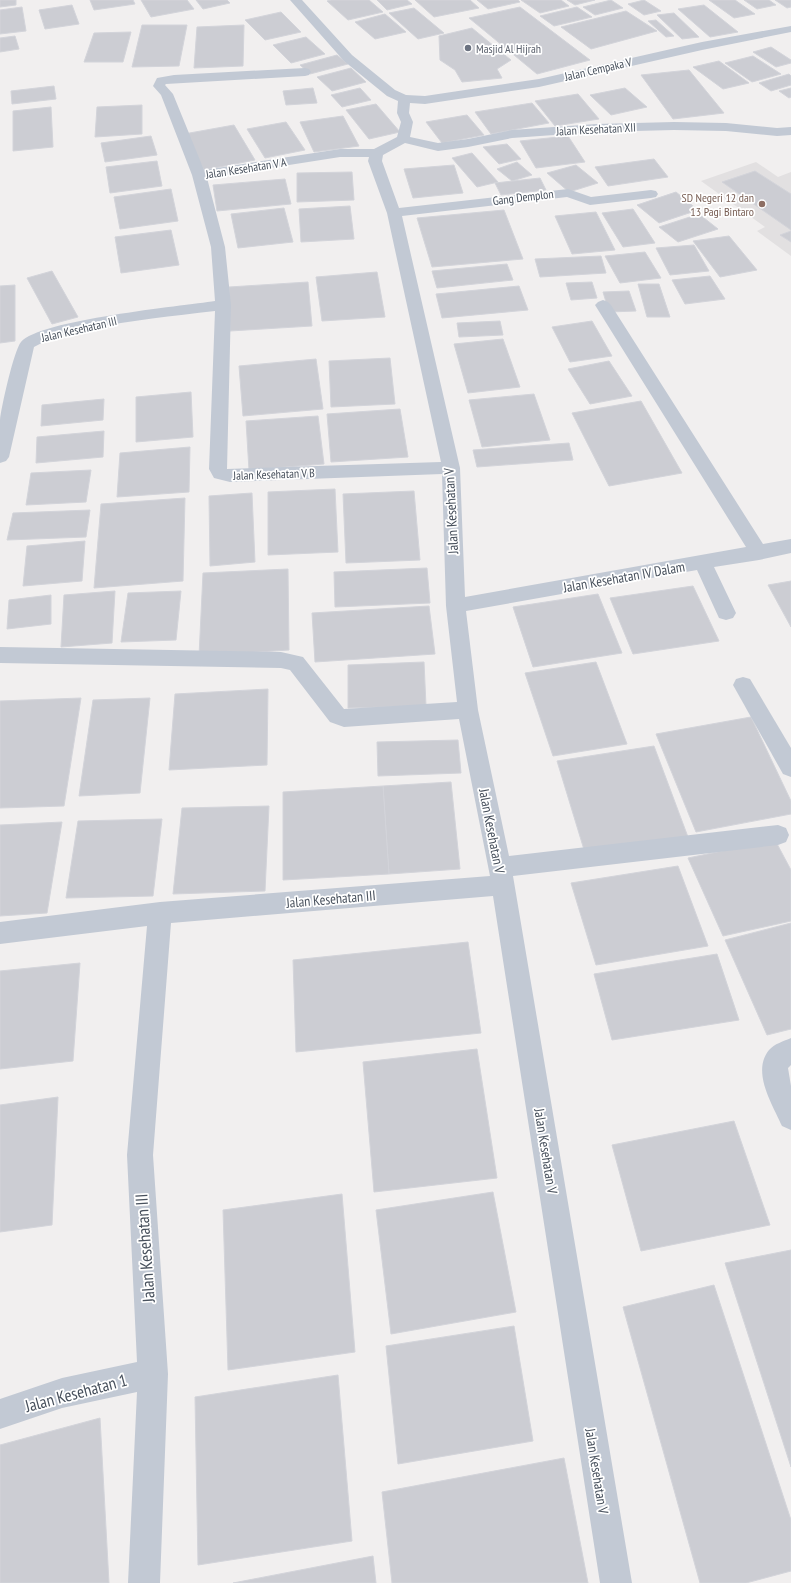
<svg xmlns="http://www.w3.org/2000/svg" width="791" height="1583" font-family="'PT Sans Narrow',sans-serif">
<rect width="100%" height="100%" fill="#f1efef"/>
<path fill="#e2e0e1" d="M756,162L778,177L791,172V256L757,231L765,227L701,181Z"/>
<g fill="#cccdd3" stroke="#d3d4da">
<path d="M0,0H16V5L0,7Z"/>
<path d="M90,0H133L135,4L94,10Z"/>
<path d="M141,0H187L194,9L151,17Z"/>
<path d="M196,0H227L230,3L203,9Z"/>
<path d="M331,0H369L383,12L348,20L327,1Z"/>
<path d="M377,0H407L412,4L387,10Z"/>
<path d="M415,0H470L479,8L434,17Z"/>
<path d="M477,0H518L520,2L488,9Z"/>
<path d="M521,0H561L569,6L540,13Z"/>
<path d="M567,0H595L575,5Z"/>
<path d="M611,0L623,8L595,15L583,7Z"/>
<path d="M644,0L661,11L644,15L628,4Z"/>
<path d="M709,0H735L755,14L734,18Z"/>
<path d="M744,0H769L776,5L757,9Z"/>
<path d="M775,0H791V7L787,8Z"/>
<path d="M72,5L79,24L45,29L39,10Z"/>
<path d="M704,5L738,32L710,37L678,9Z"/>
<path d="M22,7L26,31L0,34V10Z"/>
<path d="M520,7L590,60L537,74L469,18Z"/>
<path d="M577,7L592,17L554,26L540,16Z"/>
<path d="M414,8L444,33L418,39L389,13Z"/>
<path d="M626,11L657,31L591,49L561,27Z"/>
<path d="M281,12L301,32L265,40L245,20Z"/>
<path d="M674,13L699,37L682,39L657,15Z"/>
<path d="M385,14L406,32L375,39L355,22Z"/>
<path d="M656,20L674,36L666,37L648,21Z"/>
<path d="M142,25H187L179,66L132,67Z"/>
<path d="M244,25L243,66L194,68L197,27Z"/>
<path d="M472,28L511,60L497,69L502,78L462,82L455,70L440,60L439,36Z"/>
<path d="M131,32L123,62H84L94,33Z"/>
<path d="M15,36L19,49L0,52V38Z"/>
<path d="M306,37L325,54L291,63L273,45Z"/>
<path d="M771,47L791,60V63L776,67L753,52Z"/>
<path d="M337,55L348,64L310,74L300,65Z"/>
<path d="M753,56L781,74L752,82L725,63Z"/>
<path d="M719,61L749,83L723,89L693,67Z"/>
<path d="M351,68L366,82L332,91L317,77Z"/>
<path d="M689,70L724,113L673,119L641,75Z"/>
<path d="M789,74L791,76V85L771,91L759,83Z"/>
<path d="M54,86L56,99L12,104L11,91Z"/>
<path d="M313,88L317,103L286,105L283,91Z"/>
<path d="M360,88L371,100L342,107L331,95Z"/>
<path d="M625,88L647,107L611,115L590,95Z"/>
<path d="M791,88V97L789,98L779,91Z"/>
<path d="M578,94L599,119L555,126L535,101Z"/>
<path d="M532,103L549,123L491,134L475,112Z"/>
<path d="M376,104L400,132L369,139L346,110Z"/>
<path d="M142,105V134L95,137L97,107Z"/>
<path d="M51,107L53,147L13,151V111Z"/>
<path d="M467,115L484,135L442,143L426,122Z"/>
<path d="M343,116L359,146L314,152L300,122Z"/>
<path d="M286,122L305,150L265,158L247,129Z"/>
<path d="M234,125L255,160L204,170L184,134Z"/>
<path d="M151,136L157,155L105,162L101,143Z"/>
<path d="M568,136L585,162L536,168L520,141Z"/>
<path d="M507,144L521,159L499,164L483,147Z"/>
<path d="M472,153L498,182L477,187L452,158Z"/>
<path d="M654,159L668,177L608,186L595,167Z"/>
<path d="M157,161L162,186L110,193L106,167Z"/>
<path d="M517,162L532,175L512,181L497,169Z"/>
<path d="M454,165L463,193L413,198L404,169Z"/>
<path d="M576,165L598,183L569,192L547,173Z"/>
<path d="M755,171L791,194V230L722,182Z"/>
<path d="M352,172L354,200L297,202V173Z"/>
<path d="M540,178L546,190L501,195L495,183Z"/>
<path d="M285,179L291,204L217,211L213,185Z"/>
<path d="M171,189L178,221L120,229L114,197Z"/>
<path d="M676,192L698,210L659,223L637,205Z"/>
<path d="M350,206L354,239L301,242L299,209Z"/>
<path d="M284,208L293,242L238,248L231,214Z"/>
<path d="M633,209L655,243L623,247L602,213Z"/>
<path d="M504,210L523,259L432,267L417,218Z"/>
<path d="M596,212L615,250L572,254L555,216Z"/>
<path d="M699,214L718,229L678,242L659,227Z"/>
<path d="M171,230L179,265L121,273L115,237Z"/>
<path d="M791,231V242L780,235Z"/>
<path d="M729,236L757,270L720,277L693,241Z"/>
<path d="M694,245L709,271L670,275L656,248Z"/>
<path d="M645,252L661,278L620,283L605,256Z"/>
<path d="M601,256L606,273L540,277L535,259Z"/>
<path d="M507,264L513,280L437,288L432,271Z"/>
<path d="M52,271L78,317L52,324L27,278Z"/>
<path d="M377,272L385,317L322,321L316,277Z"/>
<path d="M710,276L725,299L685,304L672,280Z"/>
<path d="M308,282L312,326L230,331L229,287Z"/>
<path d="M592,282L597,298L571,300L566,283Z"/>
<path d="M638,284H659L670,317H647Z"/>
<path d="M15,285V341L0,343V286Z"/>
<path d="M519,286L528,310L442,318L436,294Z"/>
<path d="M629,291L636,311L609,312L603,292Z"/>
<path d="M500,321L503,335L459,337L457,323Z"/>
<path d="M592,321L612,356L570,362L552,327Z"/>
<path d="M503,339L520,387L468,393L454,344Z"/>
<path d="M390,358L395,404L331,407L329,361Z"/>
<path d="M316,359L323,409L243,416L239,366Z"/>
<path d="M609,361L632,396L590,404L568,369Z"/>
<path d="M191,392L193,437L136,442V397Z"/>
<path d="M534,394L550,440L482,447L469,400Z"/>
<path d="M104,399L103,420L41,426L42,405Z"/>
<path d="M641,401L682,473L609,486L572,413Z"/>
<path d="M400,409L408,457L331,462L327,414Z"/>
<path d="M318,416L324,464L249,470L246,421Z"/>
<path d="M104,431L103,457L36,463L37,437Z"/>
<path d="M569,443L573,460L477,467L473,450Z"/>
<path d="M190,447L189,492L117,497L120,453Z"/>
<path d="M91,470L86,502L26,505L31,473Z"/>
<path d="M335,489L338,552L268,555V492Z"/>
<path d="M414,491L420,560L346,563L343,494Z"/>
<path d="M252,493L255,562L210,566L209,496Z"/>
<path d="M185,498L183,581L94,588L101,504Z"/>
<path d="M90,510L86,537L7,540L13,513Z"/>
<path d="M85,541L82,581L23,586L27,546Z"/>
<path d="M427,568L430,603L335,607L334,572Z"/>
<path d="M288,569L289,650L199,656L203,573Z"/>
<path d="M791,581V627L768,585Z"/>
<path d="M693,586L719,641L633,654L610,598Z"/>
<path d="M115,591L112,643L61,647L64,595Z"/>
<path d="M181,591L176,640L121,642L128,593Z"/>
<path d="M598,594L622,653L533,667L513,607Z"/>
<path d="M51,595V624L7,629L9,600Z"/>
<path d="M429,606L435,654L315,662L312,613Z"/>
<path d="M424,662L426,706L348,708V665Z"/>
<path d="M596,662L627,744L553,756L525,673Z"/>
<path d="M268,689L267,765L169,770L175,694Z"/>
<path d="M81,698L64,806L0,808V701Z"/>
<path d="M150,698L140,793L79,796L93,700Z"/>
<path d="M751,717L791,801V814L696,832L656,734Z"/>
<path d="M458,740L461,773L378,776L377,742Z"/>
<path d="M654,746L688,837L585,853L557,761Z"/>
<path d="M451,782L460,869L389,874L383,786Z"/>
<path d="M383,786L389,874L283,880V792Z"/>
<path d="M269,806L265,891L173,894L182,808Z"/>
<path d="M162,819L153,896L66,898L78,821Z"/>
<path d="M62,822L47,913L0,916V825Z"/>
<path d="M775,840L791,870V921L723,936L688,858Z"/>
<path d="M678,866L708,946L596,965L571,883Z"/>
<path d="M791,923V1029L767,1035L725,940Z"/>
<path d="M468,942L481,1033L296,1052L293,960Z"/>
<path d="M717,954L739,1020L612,1040L594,974Z"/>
<path d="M80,963L73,1061L0,1069V971Z"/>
<path d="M477,1049L497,1178L374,1192L363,1062Z"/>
<path d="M58,1097L52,1225L0,1232V1105Z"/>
<path d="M734,1121L770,1225L641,1251L612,1145Z"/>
<path d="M493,1192L516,1312L391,1334L376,1210Z"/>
<path d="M342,1194L355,1352L228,1370L223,1210Z"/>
<path d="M791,1250V1467L725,1263Z"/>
<path d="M714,1285L791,1520V1571L746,1583H700L623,1307Z"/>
<path d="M514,1326L533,1441L398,1464L386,1346Z"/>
<path d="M338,1375L352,1541L198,1565L195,1397Z"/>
<path d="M100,1418L109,1583H0V1445Z"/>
<path d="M564,1458L588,1583H392L382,1492Z"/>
<path d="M373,1556L376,1583H233Z"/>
</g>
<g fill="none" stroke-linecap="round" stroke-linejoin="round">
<g fill="#c2c9d4" fill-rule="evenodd">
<path d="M290,0H302L352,55L395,90L406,95L425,96L539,79L702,42L791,26V32L702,50L539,87L425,104L410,103L409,113L413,122L410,137L438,143L468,139L512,130L596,124L674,122L726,123L777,128L791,127V135L777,136L726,131L674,130L596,132L512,138L468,147L438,151L405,143L383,155L382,161L399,208L568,189L591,197L651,190L656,191L658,194L656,197L651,198L590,205L567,197L402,216L460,468L465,597L746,547L595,305L598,302L603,300L608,302L611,305L763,544L791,539V553L759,560L714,567L736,613L733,618L726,620L719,618L697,570L466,611L478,710L509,856L778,825L786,828L789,835L786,842L778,845L513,876L632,1583H600L493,896L171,923L153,1155L168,1374L160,1583H128L137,1392L62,1408L0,1429V1399L62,1378L137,1362L127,1155L147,926L0,944V922L160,902L490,876L459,719L344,727L330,722L290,670L281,668L0,663V647L281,652L303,657L344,709L457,702L446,606L442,474L230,482L214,478L209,469L215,311C173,316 131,320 90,329C70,333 52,337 34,347L9,457L6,461L0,463C0,449 0,434 0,420C1,408 14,350 21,342C39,320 182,306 215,301L211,247L192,175L161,95L153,86L157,78L174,75L305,68L309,69L311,72L309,75L305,76L166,84L165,85L173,94L204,170L340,149H374L397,137L401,122L397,113L398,101L387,96L344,61ZM340,157H369L368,161L387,213L441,462L227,469L231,305L225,247L207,178Z"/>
<path d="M743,677L750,679L791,748V777L783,774L733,685L736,679Z"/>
<path d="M791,1038V1065L788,1068L791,1086V1130L782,1126C773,1105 751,1072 769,1050C774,1044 784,1041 791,1038Z"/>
</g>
</g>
<circle fill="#6b7280" stroke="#fff" stroke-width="1.5" cx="468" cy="48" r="4"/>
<circle fill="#8d6e63" stroke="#fff" stroke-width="1.5" cx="762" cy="204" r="4"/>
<g text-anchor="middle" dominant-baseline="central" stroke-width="3.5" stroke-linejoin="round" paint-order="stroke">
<g font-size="12" fill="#5b616d" stroke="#fff" text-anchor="start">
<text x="476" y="48">Masjid Al Hijrah</text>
</g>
<g font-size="12" fill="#47505c" stroke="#fff">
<text transform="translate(598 69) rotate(-13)">Jalan Cempaka V</text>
<text transform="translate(596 129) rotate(-3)">Jalan Kesehatan XII</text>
<text transform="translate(246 168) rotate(-9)">Jalan Kesehatan V A</text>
<text transform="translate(523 197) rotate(-7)">Gang Demplon</text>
<text transform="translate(79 329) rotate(-13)">Jalan Kesehatan III</text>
<text transform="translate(274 474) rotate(-2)">Jalan Kesehatan V B</text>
</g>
<g font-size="12" fill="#785e54" stroke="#fff" text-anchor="end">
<text x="754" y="197">SD Negeri 12 dan<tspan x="754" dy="14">13 Pagi Bintaro</tspan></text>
</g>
<g font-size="14" fill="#47505c" stroke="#fff">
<text transform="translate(451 511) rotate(-93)">Jalan Kesehatan V</text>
<text transform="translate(624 577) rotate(-10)">Jalan Kesehatan IV Dalam</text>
<text transform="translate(492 831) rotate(79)">Jalan Kesehatan V</text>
<text transform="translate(331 899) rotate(-5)">Jalan Kesehatan III</text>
<text transform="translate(546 1151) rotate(81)">Jalan Kesehatan V</text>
<text transform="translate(597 1471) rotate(81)">Jalan Kesehatan V</text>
</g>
<g font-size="17" fill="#47505c" stroke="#fff">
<text transform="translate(145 1248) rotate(-94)">Jalan Kesehatan III</text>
<text transform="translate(76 1393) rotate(-15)">Jalan Kesehatan 1</text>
</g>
</g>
</svg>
